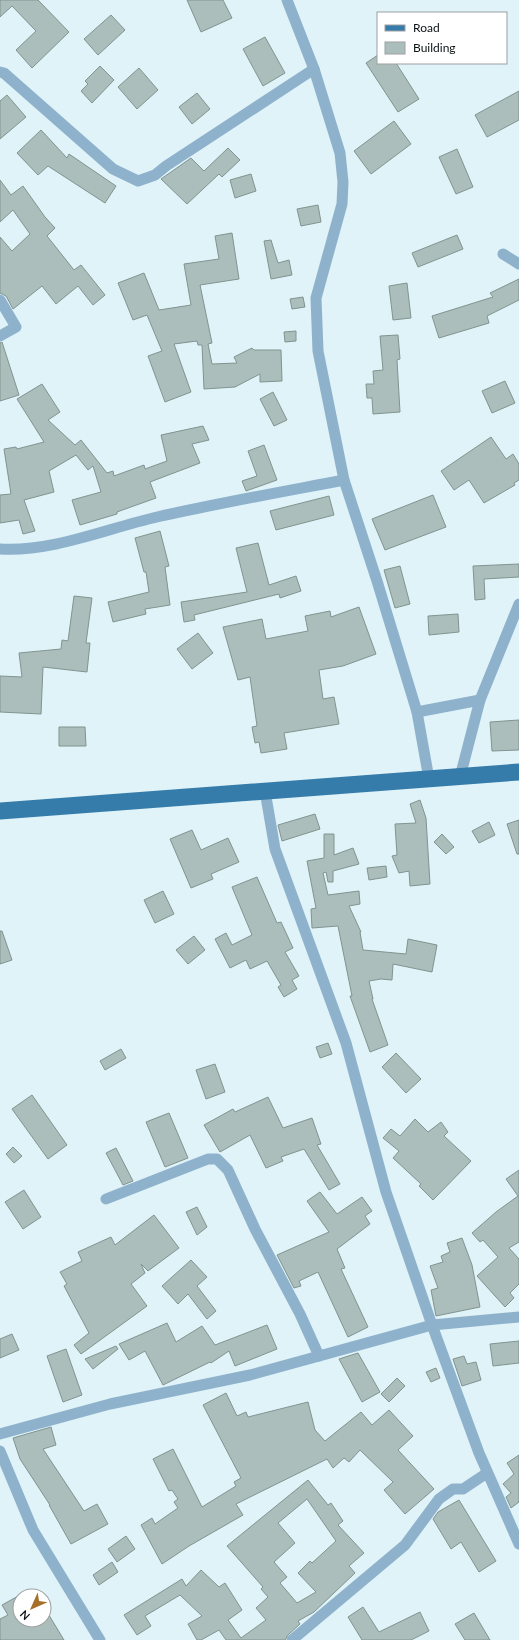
<svg xmlns="http://www.w3.org/2000/svg" width="519" height="1640" font-family="Lato,sans-serif">
<rect width="100%" height="100%" fill="#dff3f8"/>
<g fill="#abbebb" stroke="#819490" fill-rule="evenodd">
<path d="M0,0H38L69,32L32,68L16,50L36,31L12,6L0,17Z"/>
<path d="M187,0H223L232,18L201,32Z"/>
<path d="M111,15L125,30L98,55L84,39Z"/>
<path d="M265,37L285,73L263,86L243,49Z"/>
<path d="M378,55V63H396L419,99L398,112L366,63Z"/>
<path d="M100,66L114,80L92,103L81,91L88,84L85,81Z"/>
<path d="M139,68L158,90L137,109L118,87Z"/>
<path d="M519,91V120L487,137L475,115Z"/>
<path d="M197,93L210,109L192,124L179,107Z"/>
<path d="M7,95L26,117L0,139V101Z"/>
<path d="M394,121L411,144L371,174L354,151Z"/>
<path d="M41,130L67,158L69,154L116,186L105,203L48,166L38,175L17,153Z"/>
<path d="M228,148L240,160L222,177L219,174L187,204L161,179L191,158L204,171Z"/>
<path d="M457,149L473,187L456,194L439,157Z"/>
<path d="M251,174L256,191L235,198L230,180Z"/>
<path d="M0,180L11,195L23,186L45,217L55,228L47,236L74,270L81,265L105,295L93,305L78,286L56,304L42,286L13,309L6,296L0,293V237L12,251L30,234L13,210L0,222Z"/>
<path d="M318,205L321,222L301,226L297,209Z"/>
<path d="M232,233L239,279L200,285L212,343L208,344L212,364L237,363L234,357L252,348L254,350H281L282,381L260,382V374L235,387L204,389L202,345H198L197,341L174,344L191,392L165,402L148,356L162,351L147,315L133,320L118,283L144,273L159,310L191,305L184,264L219,259L215,236Z"/>
<path d="M457,235L463,249L418,267L412,253Z"/>
<path d="M271,240L278,263L289,260L292,275L271,279L264,241Z"/>
<path d="M519,279V300L487,316L489,323L439,338L432,316L493,297L490,293Z"/>
<path d="M407,283L411,318L393,320L389,286Z"/>
<path d="M303,297L305,307L292,309L290,299Z"/>
<path d="M296,331V341L285,342L284,332Z"/>
<path d="M398,335L400,359L397,360L400,412L373,414L372,398H367L366,384H374L373,371L383,370L380,336Z"/>
<path d="M2,342L19,395L0,401V343Z"/>
<path d="M505,381L515,403L492,413L482,391Z"/>
<path d="M42,384L60,412L48,420L75,445L81,440L107,473L113,471L114,476L144,465L145,469L167,461L161,435L203,426L209,440L192,444L200,463L150,482L156,498L117,512V514L80,525L72,500L101,492L93,466L88,470L76,455L49,471L54,492L24,500L35,531L23,534L19,520L0,523V495L11,494L4,449L16,447L17,449L44,442L17,399Z"/>
<path d="M273,392L287,420L274,426L260,399Z"/>
<path d="M491,437L506,459L513,454L519,464V480L514,483L515,485L484,503L469,480L454,490L441,471Z"/>
<path d="M264,445L277,480L246,491L242,481L257,476L248,451Z"/>
<path d="M433,495L446,527L385,550L372,519Z"/>
<path d="M329,496L334,515L276,530L270,511Z"/>
<path d="M160,531L169,566L165,567L170,605L145,609L146,614L113,622L108,602L149,592L146,572H144L135,538Z"/>
<path d="M258,543L269,585L296,576L301,591L280,598L279,594L194,615L195,620L184,622L181,602L247,592L236,548Z"/>
<path d="M519,564V577L484,579L485,599L475,600L473,566Z"/>
<path d="M400,566L410,604L395,608L384,570Z"/>
<path d="M74,596L92,598L86,643H90L87,672L43,667L41,714L0,712V676L22,677L19,653L61,649L62,640L68,641Z"/>
<path d="M359,607L376,654L343,666L319,670L323,699L334,697L339,724L284,733L287,749L261,753L259,742L255,743L252,727L257,726L250,677L238,680L223,627L262,619L266,639L308,631L305,616L330,611L331,617Z"/>
<path d="M458,614L459,632L429,635L428,616Z"/>
<path d="M198,633L213,653L192,669L177,649Z"/>
<path d="M519,720V750L492,751L490,722Z"/>
<path d="M59,727H85L86,746H59Z"/>
<path d="M420,800L426,818L430,884L410,886L409,871L399,873L392,856L397,855L395,824L416,823L410,804Z"/>
<path d="M315,814L320,829L282,841L278,825Z"/>
<path d="M519,820V854H517L507,824Z"/>
<path d="M489,822L495,835L479,843L472,831Z"/>
<path d="M192,830L201,850L228,838L239,862L211,874L213,879L191,888L170,839Z"/>
<path d="M324,834H334V855L353,848L359,864L333,871V882H328L326,872L323,873L328,895L359,891L360,904L349,906L361,932H360L363,950L406,954L408,939L437,945L432,972L393,964L392,980L381,979L369,981L373,999H372L388,1045L370,1052L350,996H352L338,926L312,928L311,909L316,908L307,861L324,858Z"/>
<path d="M442,834L454,847L446,854L434,842Z"/>
<path d="M386,866L387,877L369,880L367,868Z"/>
<path d="M257,877L277,923L281,922L293,948L285,952L299,976L292,980L297,989L284,997L278,987L281,985L267,961L250,969L246,960L230,968L215,939L226,933L232,945L252,935L232,887Z"/>
<path d="M163,891L174,914L155,923L144,900Z"/>
<path d="M0,931H2L12,960L0,964Z"/>
<path d="M194,936L205,950L188,964L176,950Z"/>
<path d="M328,1043L332,1054L320,1058L316,1047Z"/>
<path d="M121,1049L126,1058L105,1070L100,1061Z"/>
<path d="M396,1053L421,1079L406,1093L382,1067Z"/>
<path d="M215,1064L225,1092L206,1099L196,1070Z"/>
<path d="M32,1095L67,1145L48,1159L12,1109Z"/>
<path d="M268,1097L283,1128L312,1118L321,1144L317,1145L340,1184L329,1190L304,1149L281,1157L283,1161L266,1168L250,1135L220,1152L204,1125L233,1109L235,1112Z"/>
<path d="M169,1113L188,1158L165,1167L146,1122Z"/>
<path d="M415,1119L428,1132L441,1122L448,1132L444,1136L471,1161L433,1200L419,1186L421,1184L393,1158L399,1151L383,1138L391,1129L400,1136Z"/>
<path d="M13,1147L22,1156L14,1163L6,1154Z"/>
<path d="M116,1148L133,1181L123,1185L106,1153Z"/>
<path d="M519,1170V1242L509,1248L519,1259V1284L510,1293L514,1298L505,1307L477,1276L498,1257L483,1240L480,1242L472,1233L496,1212L518,1196L506,1179Z"/>
<path d="M24,1190L41,1217L23,1229L5,1202Z"/>
<path d="M320,1192L337,1214L362,1197L372,1211L365,1216L370,1224L337,1249L345,1268L341,1269L368,1327L348,1337L318,1272L299,1281L301,1286L294,1288L277,1255L329,1232L307,1201Z"/>
<path d="M197,1207L207,1227L197,1235L186,1212Z"/>
<path d="M154,1215L179,1248L148,1271L141,1264L145,1273L131,1284L147,1306L81,1354L74,1345L89,1333L64,1286L67,1284L60,1272L82,1261L78,1252L111,1237L115,1245Z"/>
<path d="M462,1238L472,1265L480,1307L436,1316L431,1290L438,1288L430,1266L443,1262L441,1256L450,1252L447,1243Z"/>
<path d="M191,1260L207,1277L197,1286L216,1311L207,1319L188,1294L178,1304L162,1286Z"/>
<path d="M167,1323L176,1342L202,1326L215,1345L267,1325L277,1349L235,1366L229,1351L211,1363L210,1362L163,1385L145,1351L129,1360L119,1344Z"/>
<path d="M12,1334L19,1350L0,1358V1339Z"/>
<path d="M519,1341V1363L493,1366L490,1344Z"/>
<path d="M116,1346L118,1349L93,1369L85,1359Z"/>
<path d="M66,1349L82,1395L63,1402L47,1356Z"/>
<path d="M358,1353L380,1392L362,1402L339,1359Z"/>
<path d="M464,1356L467,1364L476,1362L481,1380L462,1386L453,1359Z"/>
<path d="M436,1368L440,1378L431,1382L426,1372Z"/>
<path d="M397,1378L405,1386L389,1402L381,1394Z"/>
<path d="M226,1393L237,1416L246,1412L248,1417L308,1402L315,1430L325,1441L361,1412L372,1425L389,1410L413,1436L398,1450L434,1489L405,1514L384,1490L393,1482L360,1450L349,1462L344,1458L333,1468L327,1459L236,1504L243,1515L189,1546L162,1564L141,1525L152,1518L155,1524L178,1508L174,1502L178,1499L172,1490L169,1491L153,1459L173,1449L202,1507L236,1486L234,1482L241,1478L203,1405Z"/>
<path d="M51,1427L56,1445L43,1449L84,1511L97,1504L108,1524L71,1544L49,1505H50L20,1459L13,1438Z"/>
<path d="M519,1455V1502L511,1508L506,1497L511,1493L503,1484L514,1474L507,1463Z"/>
<path d="M308,1480L328,1505L331,1503L343,1521L338,1525L364,1553L349,1566L355,1573L314,1612L298,1621L300,1624L288,1635L285,1640H226L219,1630L201,1640H197L188,1624L202,1616L180,1595L145,1616L151,1626L137,1635L124,1615L182,1579L186,1586L201,1570L219,1587L225,1583L242,1610L228,1620L241,1638L266,1620L256,1608L268,1597L261,1589L263,1587L227,1546ZM307,1499L336,1541L312,1563L310,1561L298,1573L316,1592L297,1603L280,1583L287,1577L274,1562L295,1543L278,1523Z"/>
<path d="M459,1500L496,1561L479,1572L461,1542L451,1549L433,1519L438,1512Z"/>
<path d="M126,1536L135,1549L117,1562L108,1549Z"/>
<path d="M112,1562L118,1572L99,1585L93,1575Z"/>
<path d="M20,1595V1620H44V1607L64,1640H0V1619L8,1615L2,1605Z"/>
<path d="M363,1607L379,1632L420,1612L429,1631L411,1640H362L348,1617Z"/>
<path d="M474,1613L490,1640H465L455,1624Z"/>
</g>
<g fill="none" stroke-linecap="round" stroke-linejoin="round">
<g stroke="#8fb2cc" stroke-width="11">
<path d="M287,0L314,69L340,153L343,182L342,204L316,298L318,351L344,480L377,581L417,712L429,779"/>
<path d="M0,72L4,73L113,169L138,181L155,175L166,166L314,69"/>
<path d="M503,254L519,264"/>
<path d="M0,300L16,327L0,336"/>
<path d="M0,549C53,552 105,529 157,517C219,503 281,492 344,480"/>
<path d="M417,712L480,700"/>
<path d="M460,777L480,700L519,604"/>
<path d="M265,791L275,849L346,1043L386,1192L432,1325L479,1453L519,1544"/>
<path d="M106,1199L208,1159H217L228,1170L255,1229L300,1314L319,1356"/>
<path d="M0,1434L110,1404L250,1375L432,1325L519,1317"/>
<path d="M0,1451L33,1530L100,1640"/>
<path d="M292,1640L405,1545L439,1499L453,1489H463L487,1473"/>
</g>
<path stroke="#357caa" stroke-width="17" d="M0,811L519,772"/>
</g>
<rect x="377" y="12" width="130" height="52" fill="#ffffff" stroke="#9da0a1"/>
<rect x="385" y="25" width="20" height="6" fill="#357caa" stroke="#9da0a1"/>
<text x="413" y="32" font-size="12" fill="#0b1214">Road</text>
<rect x="385" y="42" width="20" height="12" fill="#abbebb" stroke="#9da0a1"/>
<text x="413" y="52" font-size="12" fill="#0b1214">Building</text>
<g transform="translate(32 1608) rotate(225)"><circle r="19" fill="#ffffff" stroke="#9da0a1"/>
<path d="M0-3L7 15L0 10L-7 15Z" fill="#a6702b"/>
<text y="-6" font-size="11" font-weight="bold" text-anchor="middle" fill="#0b1214">N</text>
</g>
</svg>
